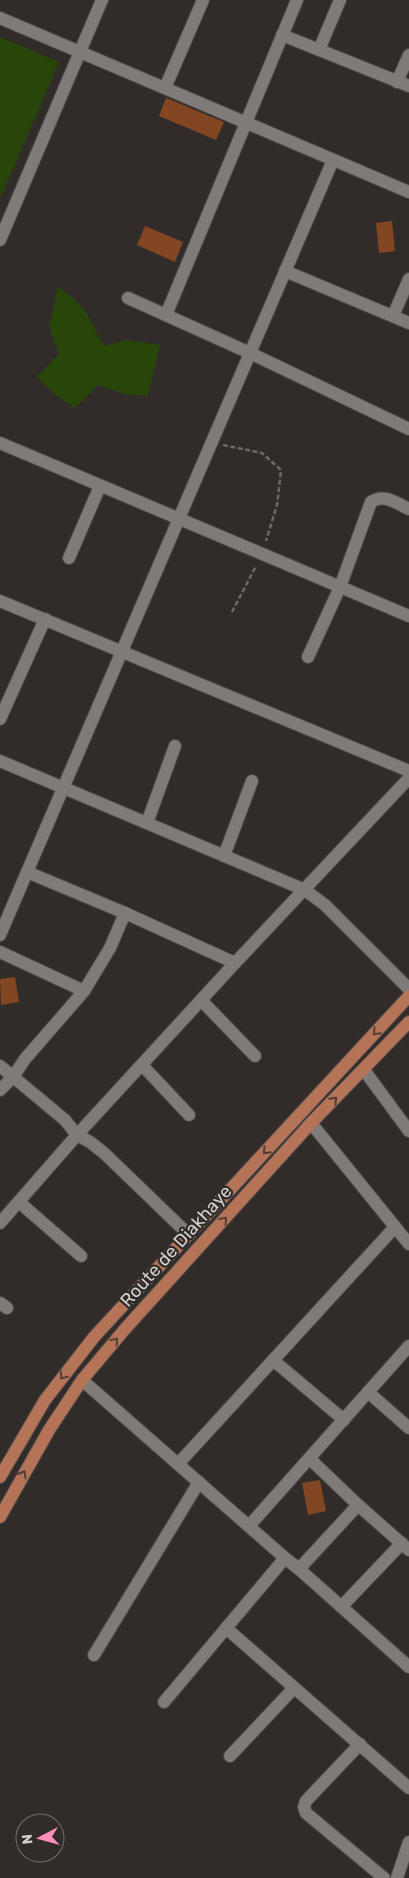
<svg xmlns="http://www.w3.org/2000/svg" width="409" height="1878" font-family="Rubik,sans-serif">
<rect width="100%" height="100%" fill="#312c2a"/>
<g fill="#284609">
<path d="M0,37L59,62L0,199Z"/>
<path d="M58,287C69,294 80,303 87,314C94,325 97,336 105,346L126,340L160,345L148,396L124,394L98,385L75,408L53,393L37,377L59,354L49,327Z"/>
</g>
<g fill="#824622">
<path d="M166,98L224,122L216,140L159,116Z"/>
<path d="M392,221L395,251L379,253L376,223Z"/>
<path d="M145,226L183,242L175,262L137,245Z"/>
<path d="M15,977L19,1002L1,1005L0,979Z"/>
<path d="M320,1480L326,1511L308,1515L302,1483Z"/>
</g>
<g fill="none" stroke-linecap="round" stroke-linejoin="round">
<g stroke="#4d4a47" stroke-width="14">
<g id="minor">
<path d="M0,18L409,192"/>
<path d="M282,35L409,86"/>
<path d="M319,50L340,0"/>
<path d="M397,82L409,55"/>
<path d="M165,88L203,0"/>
<path d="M0,240L102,0"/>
<path d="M285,271L409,323"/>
<path d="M128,298L250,353L409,429"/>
<path d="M166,315L297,0"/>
<path d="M393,316L409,279"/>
<path d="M0,443L409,616"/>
<path d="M69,558L100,486"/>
<path d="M0,601L409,771"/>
<path d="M308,657L340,587L371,502C384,493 396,503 409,509"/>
<path d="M0,719L45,619"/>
<path d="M0,761L305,890L325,905L409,989"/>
<path d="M147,823L175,746"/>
<path d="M224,856L252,781"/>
<path d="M27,872L125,913L235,963"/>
<path d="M0,935L333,160"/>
<path d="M0,952L84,991"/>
<path d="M201,1000L255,1056"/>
<path d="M142,1065L189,1115"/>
<path d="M0,1066L65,1120L77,1135L90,1142L104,1153L189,1235"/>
<path d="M364,1070L409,1131"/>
<path d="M0,1090L13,1077L25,1059L84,991L110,948L125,913"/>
<path d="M311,1123L409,1244"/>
<path d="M19,1202L81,1256"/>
<path d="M0,1223L77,1135L235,963L409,778"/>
<path d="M0,1303L7,1308"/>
<path d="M273,1360L344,1420"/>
<path d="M82,1380L285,1558L299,1569L409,1667"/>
<path d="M368,1392L409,1428"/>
<path d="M310,1459L358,1505L409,1550"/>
<path d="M178,1464L395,1227"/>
<path d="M249,1526L409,1346"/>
<path d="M299,1569L358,1505"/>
<path d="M342,1606L402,1543"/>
<path d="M226,1628L409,1788"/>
<path d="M94,1655L199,1482"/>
<path d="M164,1702L285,1558"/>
<path d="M360,1744L306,1801L304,1807L306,1813L384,1878"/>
<path d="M230,1756L294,1688"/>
<path d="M397,1878L409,1842"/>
</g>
</g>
<g stroke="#4d4a47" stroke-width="14">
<g id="major">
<path d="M0,1477L45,1400L94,1337L409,996"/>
<path d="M0,1517L49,1430L82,1380L125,1329L311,1123L409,1022"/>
</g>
</g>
<g stroke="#6d6866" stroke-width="2.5" stroke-dasharray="5 2.5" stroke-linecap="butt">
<path d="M223,445L262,453L281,470L277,505L266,541"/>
<path d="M232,612L256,566"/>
</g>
<use href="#minor" stroke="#807b78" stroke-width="12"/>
<use href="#major" stroke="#b57358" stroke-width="12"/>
</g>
<defs><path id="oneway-chevron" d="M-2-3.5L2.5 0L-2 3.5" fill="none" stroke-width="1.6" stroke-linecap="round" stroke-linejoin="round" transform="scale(1.25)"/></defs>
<g stroke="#523e36">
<use href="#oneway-chevron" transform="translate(376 1032) rotate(133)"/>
<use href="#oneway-chevron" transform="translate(334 1100) rotate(-45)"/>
<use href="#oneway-chevron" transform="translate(266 1151) rotate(133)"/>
<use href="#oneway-chevron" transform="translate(224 1220) rotate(-48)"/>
<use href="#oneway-chevron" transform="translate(115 1341) rotate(-50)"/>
<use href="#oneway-chevron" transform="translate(63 1376) rotate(127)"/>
<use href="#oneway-chevron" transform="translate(23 1474) rotate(-60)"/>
</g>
<g text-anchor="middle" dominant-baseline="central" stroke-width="4.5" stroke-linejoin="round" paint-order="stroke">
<g font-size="18" fill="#d4d1cf" stroke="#312c2a">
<text transform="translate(176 1246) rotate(-48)">Route de Diakhaye</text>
</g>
</g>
<g transform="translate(40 1838) rotate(264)"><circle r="24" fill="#312c2a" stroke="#726e6c"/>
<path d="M0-4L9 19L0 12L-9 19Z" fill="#ff8ebb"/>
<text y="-8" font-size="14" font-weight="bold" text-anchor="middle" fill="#d4d1cf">N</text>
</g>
</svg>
